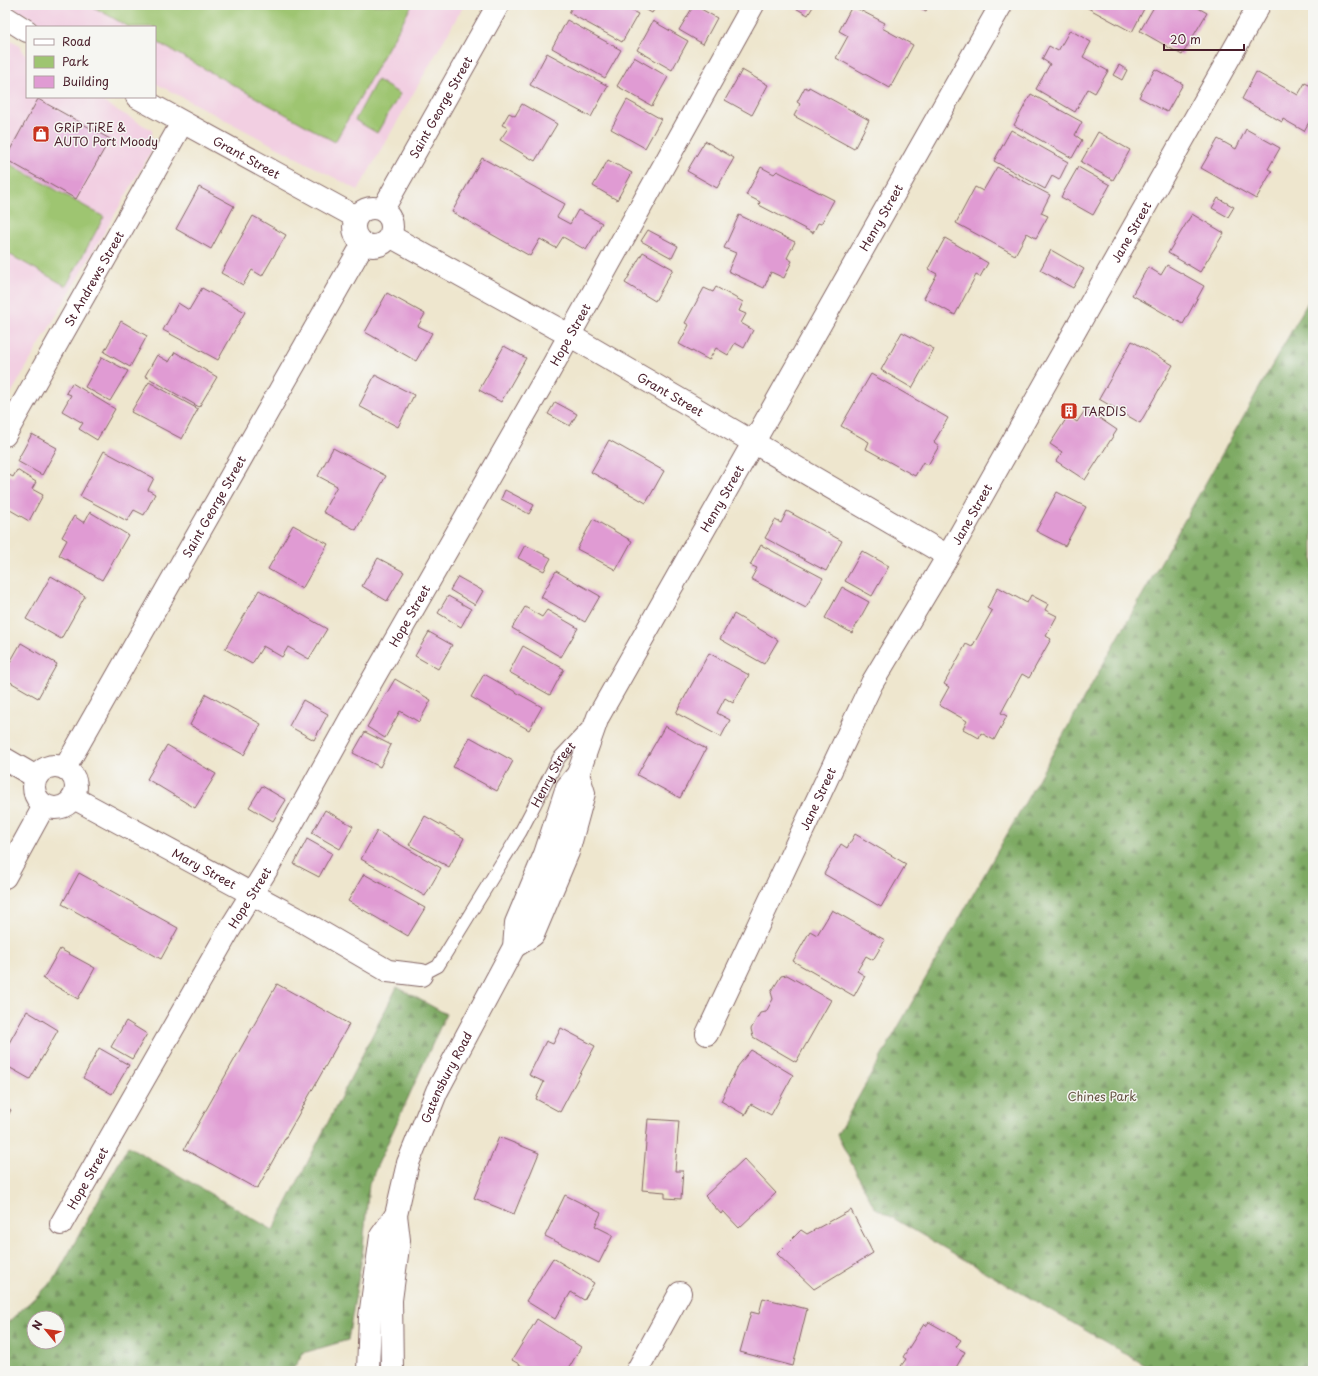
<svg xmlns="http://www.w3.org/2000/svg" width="1318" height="1376" font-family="'Playpen Sans',sans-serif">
<defs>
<pattern id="forest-firs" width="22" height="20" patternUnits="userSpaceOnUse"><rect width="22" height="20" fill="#7eaa63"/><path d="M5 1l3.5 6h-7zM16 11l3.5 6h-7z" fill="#698a52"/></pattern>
</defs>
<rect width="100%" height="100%" fill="#f6f6f2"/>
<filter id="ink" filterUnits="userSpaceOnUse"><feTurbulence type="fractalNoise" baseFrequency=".025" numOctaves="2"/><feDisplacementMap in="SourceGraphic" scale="8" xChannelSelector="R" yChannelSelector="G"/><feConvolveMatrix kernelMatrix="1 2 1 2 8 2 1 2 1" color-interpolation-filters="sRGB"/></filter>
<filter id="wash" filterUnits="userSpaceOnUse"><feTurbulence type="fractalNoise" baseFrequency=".012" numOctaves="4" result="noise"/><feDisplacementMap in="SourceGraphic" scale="16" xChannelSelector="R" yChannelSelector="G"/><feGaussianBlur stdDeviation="0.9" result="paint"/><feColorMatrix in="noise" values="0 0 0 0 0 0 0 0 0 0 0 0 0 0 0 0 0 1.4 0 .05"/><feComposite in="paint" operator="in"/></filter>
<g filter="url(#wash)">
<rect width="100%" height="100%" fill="#eee6ce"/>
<g fill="#f2cfe2">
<path d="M10,5H464L358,190L155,83V27H48L18,11Z"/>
<path d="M5,37L18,44L27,57V97H94L152,130V150L5,404Z"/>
</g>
<g fill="#9ec571" stroke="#74724e">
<path d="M90,5H412L335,142L155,41V27H129Z"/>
<path d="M377,80L400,94L377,133L355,120Z"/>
<path d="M5,161L104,217L66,286L5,252Z"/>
</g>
<g fill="url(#forest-firs)" stroke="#646447" fill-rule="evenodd">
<path d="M1313,293V1371H1155L874,1207L837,1135Z"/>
<path d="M397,987L446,1014L369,1184L362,1257L348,1340L303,1353L292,1371H5V1325L54,1280L128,1146L273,1230ZM34,1318H58V1342H34Z"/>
</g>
<g id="blocks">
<g fill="#e09bd3">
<path d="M573,5H621L638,14L622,42L569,13Z"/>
<path d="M638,5H657L652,13Z"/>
<path d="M694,5L717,18L703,44L679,30Z"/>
<path d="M790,5H814L808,15Z"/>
<path d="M915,5H929L926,11Z"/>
<path d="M1088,5H1146L1132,32L1086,7Z"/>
<path d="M1155,5H1193L1207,13L1182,55L1140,31Z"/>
<path d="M852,6L885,23L882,28L913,45L890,88L836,58L848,36L839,31Z"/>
<path d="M567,20L621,50L605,78L552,48Z"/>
<path d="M653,21L688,41L672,70L637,50Z"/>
<path d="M1070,30L1091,42L1083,57L1108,71L1095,93L1088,89L1075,112L1036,89L1050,64L1042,59L1049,46L1058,51Z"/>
<path d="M547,53L608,86L591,117L530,85Z"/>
<path d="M634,57L668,77L652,106L617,86Z"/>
<path d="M1119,65L1127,70L1122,80L1113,75Z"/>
<path d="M1155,69L1183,84L1167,112L1139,97Z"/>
<path d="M742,70L768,85L752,115L725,100Z"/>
<path d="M1256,72L1298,95L1305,83L1313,87V115L1304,131L1283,119L1282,122L1242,99Z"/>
<path d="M805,87L808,89L809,87L869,120L854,149L794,116L800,104L797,102Z"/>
<path d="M1031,94L1082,122L1075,135L1082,140L1072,158L1014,125Z"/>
<path d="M38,99L110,139L76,199L5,159Z"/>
<path d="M627,100L661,119L645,148L611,129Z"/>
<path d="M522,104L557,124L535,161L500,140L508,128L502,125L509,113L515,116Z"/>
<path d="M1246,129L1280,148L1268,169L1272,171L1256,199L1201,168L1218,139L1236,149Z"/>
<path d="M1011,130L1068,162L1059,180L1052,176L1045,189L994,161Z"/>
<path d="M1098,132L1130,150L1113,180L1081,162Z"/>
<path d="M705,141L734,158L717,188L687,171Z"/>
<path d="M482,158L565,204L557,217L570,224L578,210L602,223L586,250L563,237L556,248L540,239L530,256L452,212Z"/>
<path d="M608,160L632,173L617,200L593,186Z"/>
<path d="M761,167L774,174L777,171L834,200L821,224L818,223L813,233L759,205L760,202L746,195Z"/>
<path d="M997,167L1050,195L1041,213L1048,216L1036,238L1027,233L1015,255L956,223L975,187L983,191Z"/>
<path d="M1078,167L1110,185L1093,215L1061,197Z"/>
<path d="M199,187L234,206L211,249L176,229Z"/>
<path d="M1218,198L1234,207L1228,217L1212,208Z"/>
<path d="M1192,214L1224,233L1200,272L1168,253Z"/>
<path d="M739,215L795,242L787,258L792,261L784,278L771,272L764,288L728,271L736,253L724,248Z"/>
<path d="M253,216L286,235L262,276L252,270L243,285L221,273Z"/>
<path d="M648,230L678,246L672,258L641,241Z"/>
<path d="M945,238L988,263L980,277L976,275L955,315L924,298L937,274L928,269Z"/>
<path d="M1051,250L1084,269L1073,288L1040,270Z"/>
<path d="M643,252L673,269L655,301L625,283Z"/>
<path d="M1167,265L1204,286L1183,324L1132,295L1148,267L1161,275Z"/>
<path d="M716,287L743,302L739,311L746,314L741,323L753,330L744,348L735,343L728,355L716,348L709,360L679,344L689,325L685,323L704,288L713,292Z"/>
<path d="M202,288L245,312L218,360L163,330L178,303L189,310Z"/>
<path d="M387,293L425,314L418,326L432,333L416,361L365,332Z"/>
<path d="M121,321L147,336L130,367L104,352Z"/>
<path d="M902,332L934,349L912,388L881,370Z"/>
<path d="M1132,341L1173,365L1140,423L1099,399Z"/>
<path d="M504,346L526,358L501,402L479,390Z"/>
<path d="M175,352L217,377L199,407L145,376L157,355L169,362Z"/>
<path d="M102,357L128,371L110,401L85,387Z"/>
<path d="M871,374L948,418L934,442L939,446L928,465L923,462L915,476L866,449L869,442L841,426Z"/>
<path d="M375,375L414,395L398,427L359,406Z"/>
<path d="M149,382L198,409L182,439L131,412Z"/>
<path d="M72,383L115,409L97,440L79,429L83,423L62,411L71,395L66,393Z"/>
<path d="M555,402L577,414L570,426L548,414Z"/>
<path d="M1069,407L1073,411L1069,415L1064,411Z"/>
<path d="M1086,409L1117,430L1085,480L1056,461L1062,452L1050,444L1068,416L1077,422Z"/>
<path d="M32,434L57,448L42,475L17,461Z"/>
<path d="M609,440L664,471L646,503L591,472Z"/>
<path d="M333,448L386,476L356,530L323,512L337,486L318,476Z"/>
<path d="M104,451L154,478L148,490L155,494L144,515L134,510L127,521L80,496Z"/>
<path d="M17,470L36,482L32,489L43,495L29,521L5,507V481L9,475L13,477Z"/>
<path d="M505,490L534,505L529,514L501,499Z"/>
<path d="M1057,492L1086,507L1065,546L1036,531Z"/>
<path d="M787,511L842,541L826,571L765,538L775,520L781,523Z"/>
<path d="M90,512L128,535L102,580L59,555L67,540L62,537L74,516L84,523Z"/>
<path d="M593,519L632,541L616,570L577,549Z"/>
<path d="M293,525L328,544L302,589L268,569Z"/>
<path d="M525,545L551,558L544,571L518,558Z"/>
<path d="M761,545L823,578L806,608L751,579L757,568L750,565Z"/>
<path d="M862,551L889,566L872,596L845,581Z"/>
<path d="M378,558L404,572L387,601L362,586Z"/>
<path d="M556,571L600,596L585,622L541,597Z"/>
<path d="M51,576L85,596L61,639L26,619Z"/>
<path d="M458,577L483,591L475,605L450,590Z"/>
<path d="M842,587L869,602L852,633L825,618Z"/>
<path d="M998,587L1027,603L1031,595L1048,604L1045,610L1057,616L1046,636L1051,639L1029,678L1022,674L1001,713L1007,716L994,740L981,733L979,738L963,729L967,721L939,705L949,687L944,684L966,644L972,647L992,611L987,608Z"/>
<path d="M259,590L327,629L309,659L288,647L282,657L263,646L252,664L225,649Z"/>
<path d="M448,596L471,609L461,627L438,613Z"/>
<path d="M525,607L542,617L547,610L578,628L561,657L512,628Z"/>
<path d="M734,614L778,640L764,664L720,639Z"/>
<path d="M429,632L452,645L438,669L415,656Z"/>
<path d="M21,643L57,664L38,698L5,679V671Z"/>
<path d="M523,646L564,669L550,695L509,672Z"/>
<path d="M709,653L749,675L733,703L725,698L717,713L730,720L721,737L676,713Z"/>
<path d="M484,674L542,707L529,730L471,697Z"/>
<path d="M395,679L431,700L419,722L400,711L385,738L367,727Z"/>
<path d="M206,694L261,724L244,755L190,725Z"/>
<path d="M303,700L328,714L314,740L289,726Z"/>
<path d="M665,726L706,749L680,798L637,775Z"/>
<path d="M365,732L391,745L380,767L353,753Z"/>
<path d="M470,737L513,761L497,791L453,767Z"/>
<path d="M167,745L216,774L195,808L147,779Z"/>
<path d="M262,786L286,800L273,821L249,807Z"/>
<path d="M325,810L353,826L340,849L312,833Z"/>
<path d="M425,816L464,838L449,867L409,845Z"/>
<path d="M377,831L441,868L425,896L361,859Z"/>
<path d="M855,834L906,864L881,907L824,874L841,844L847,848Z"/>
<path d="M307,839L332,853L319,877L294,864Z"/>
<path d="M79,873L178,928L161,959L62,904Z"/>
<path d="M364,874L425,908L408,936L348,901Z"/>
<path d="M832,910L885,940L873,960L866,956L857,971L865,976L854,996L793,961L810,931L817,935Z"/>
<path d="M60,949L95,968L78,999L43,979Z"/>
<path d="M787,975L831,1000L796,1062L753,1037L751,1029L760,1013L766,1012L773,999L771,992L781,976Z"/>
<path d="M277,984L349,1024L257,1189L184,1149Z"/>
<path d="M27,1011L58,1030L30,1079L5,1065V1050Z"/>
<path d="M126,1021L147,1034L132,1059L111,1047Z"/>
<path d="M561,1028L595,1046L560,1112L536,1099L544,1082L529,1075L546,1041L553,1044Z"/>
<path d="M99,1048L129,1065L112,1094L83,1078Z"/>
<path d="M751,1050L793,1075L771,1115L751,1104L745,1115L721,1101L738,1066Z"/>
<path d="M5,1106L11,1110L5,1121Z"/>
<path d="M648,1119L679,1121L675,1171H683L681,1199L665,1198V1192L642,1190Z"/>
<path d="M499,1137L539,1153L514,1214L474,1198Z"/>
<path d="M744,1159L776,1193L739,1228L723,1211L721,1214L705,1196Z"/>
<path d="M565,1195L601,1213L595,1226L613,1235L599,1263L545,1236Z"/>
<path d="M851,1210L873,1253L814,1289L777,1254L801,1230L807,1234Z"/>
<path d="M553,1258L594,1283L584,1300L571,1292L555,1319L526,1301Z"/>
<path d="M763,1298L807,1309L793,1366L740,1352L751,1312L759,1314Z"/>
<path d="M537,1319L581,1347L567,1371H531L512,1360Z"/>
<path d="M929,1322L961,1340L956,1347L965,1352L954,1371H902L904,1368L901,1366L906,1359L903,1357L924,1324L926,1326Z"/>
</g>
</g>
</g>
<g filter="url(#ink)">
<use href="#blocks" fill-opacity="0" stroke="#836564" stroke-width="1"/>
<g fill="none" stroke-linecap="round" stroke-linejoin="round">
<g stroke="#836564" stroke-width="14">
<g id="lane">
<path id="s1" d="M421,975L438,966L521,831L559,758L590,725"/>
</g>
</g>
<g stroke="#836564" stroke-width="24">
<g id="street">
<path id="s2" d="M383,209L498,5"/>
<path id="s3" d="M5,435L182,123"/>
<path d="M753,442L948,556"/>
<path d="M5,759L36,777"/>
<circle cx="55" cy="787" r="21"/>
<path id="s4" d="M65,768L363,244"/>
<path id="s5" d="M74,798L302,921L388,971L421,975"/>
<path d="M5,877L44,806"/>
<path id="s6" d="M707,1034L872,683L948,556L1259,5"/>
<path id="s7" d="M61,1224L228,932L267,869L354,712L549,372L753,5"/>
<path d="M637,1371L680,1293"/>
</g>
</g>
<g stroke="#836564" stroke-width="24">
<g id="secondary">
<path d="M5,17L27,31"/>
<path id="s8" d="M137,97L356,217"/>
<circle cx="373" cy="227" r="19"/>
<path id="s9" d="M390,236L569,335L753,442"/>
<path d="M514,947L533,935L568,852L584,793L578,774"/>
<path d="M368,1371L370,1317L381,1236L396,1215"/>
<path id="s10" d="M392,1371L391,1300L399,1240L396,1215L408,1163L437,1091L514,947L516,923L545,854L567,787L578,774L598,717L1001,5"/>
</g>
</g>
<use href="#lane" stroke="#fff" stroke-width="12"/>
<use href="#street" stroke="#fff" stroke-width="22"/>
<use href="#secondary" stroke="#fff" stroke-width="22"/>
</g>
</g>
<defs>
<g id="shop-square" transform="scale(0.9)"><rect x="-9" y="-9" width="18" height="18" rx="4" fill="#c8321e" stroke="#f6f6f2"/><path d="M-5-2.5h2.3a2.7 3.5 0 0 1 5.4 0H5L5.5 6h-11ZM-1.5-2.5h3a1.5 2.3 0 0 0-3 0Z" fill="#fff"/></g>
<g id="building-square" transform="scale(0.9)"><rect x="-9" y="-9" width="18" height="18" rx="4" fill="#c8321e" stroke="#f6f6f2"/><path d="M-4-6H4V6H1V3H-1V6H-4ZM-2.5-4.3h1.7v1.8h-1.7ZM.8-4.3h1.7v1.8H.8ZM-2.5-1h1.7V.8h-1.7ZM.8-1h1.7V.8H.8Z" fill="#fff"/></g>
</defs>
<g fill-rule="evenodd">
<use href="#shop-square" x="41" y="134"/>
<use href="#building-square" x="1069" y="411"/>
</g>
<g text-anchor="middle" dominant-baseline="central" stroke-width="3" stroke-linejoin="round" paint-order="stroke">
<g font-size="12" fill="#4a1f2b" stroke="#f6f6f2">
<text stroke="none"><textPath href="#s2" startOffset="117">Saint George Street</textPath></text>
<text stroke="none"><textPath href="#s8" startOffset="125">Grant Street</textPath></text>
<text stroke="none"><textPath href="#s10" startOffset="1272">Henry Street</textPath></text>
<text stroke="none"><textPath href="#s6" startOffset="908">Jane Street</textPath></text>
<text stroke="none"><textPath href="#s3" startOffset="180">St Andrews Street</textPath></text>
<text stroke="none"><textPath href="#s7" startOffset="1025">Hope Street</textPath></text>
<text stroke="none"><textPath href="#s9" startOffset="322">Grant Street</textPath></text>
<text stroke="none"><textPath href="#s10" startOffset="949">Henry Street</textPath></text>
<text stroke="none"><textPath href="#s4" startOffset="301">Saint George Street</textPath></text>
<text stroke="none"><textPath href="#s6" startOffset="584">Jane Street</textPath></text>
<text stroke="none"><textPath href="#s7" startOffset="701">Hope Street</textPath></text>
<text stroke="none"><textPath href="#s1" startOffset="243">Henry Street</textPath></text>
<text stroke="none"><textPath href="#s6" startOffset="260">Jane Street</textPath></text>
<text stroke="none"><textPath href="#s5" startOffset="148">Mary Street</textPath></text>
<text stroke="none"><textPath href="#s7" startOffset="377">Hope Street</textPath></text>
<text stroke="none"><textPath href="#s10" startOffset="304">Gatensbury Road</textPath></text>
<text stroke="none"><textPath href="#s7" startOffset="53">Hope Street</textPath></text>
</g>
<g font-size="12" fill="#4a1f2b" stroke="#f6f6f2" text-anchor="start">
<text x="54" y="127">GRiP TiRE &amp;<tspan x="54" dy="14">AUTO Port Moody</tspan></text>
<text x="1082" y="411">TARDIS</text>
</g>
<g font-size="12" fill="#635140" stroke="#f6f6f2">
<text x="1102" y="1096">Chines Park</text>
</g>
</g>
<rect width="1318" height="1376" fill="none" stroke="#f6f6f2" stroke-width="20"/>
<rect x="26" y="26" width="130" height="72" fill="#f6f6f2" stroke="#b1a0a2"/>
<rect x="34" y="39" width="20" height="6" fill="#ffffff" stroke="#b1a0a2"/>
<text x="62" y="46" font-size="12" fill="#4a1f2b">Road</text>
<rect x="34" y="56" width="20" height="12" fill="#9ec571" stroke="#b1a0a2"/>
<text x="62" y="66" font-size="12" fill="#4a1f2b">Park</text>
<rect x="34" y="76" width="20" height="12" fill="#e09bd3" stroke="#b1a0a2"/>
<text x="62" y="86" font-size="12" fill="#4a1f2b">Building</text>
<g transform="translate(46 1330) rotate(299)"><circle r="19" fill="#f6f6f2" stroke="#b1a0a2"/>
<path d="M0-3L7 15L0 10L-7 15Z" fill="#c8321e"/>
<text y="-6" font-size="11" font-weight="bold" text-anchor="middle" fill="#4a1f2b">N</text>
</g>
<path d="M1164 44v6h80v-6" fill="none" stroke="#4a1f2b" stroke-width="2"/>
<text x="1170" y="44" font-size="12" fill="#4a1f2b" stroke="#f6f6f2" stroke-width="3" paint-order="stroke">20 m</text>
</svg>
